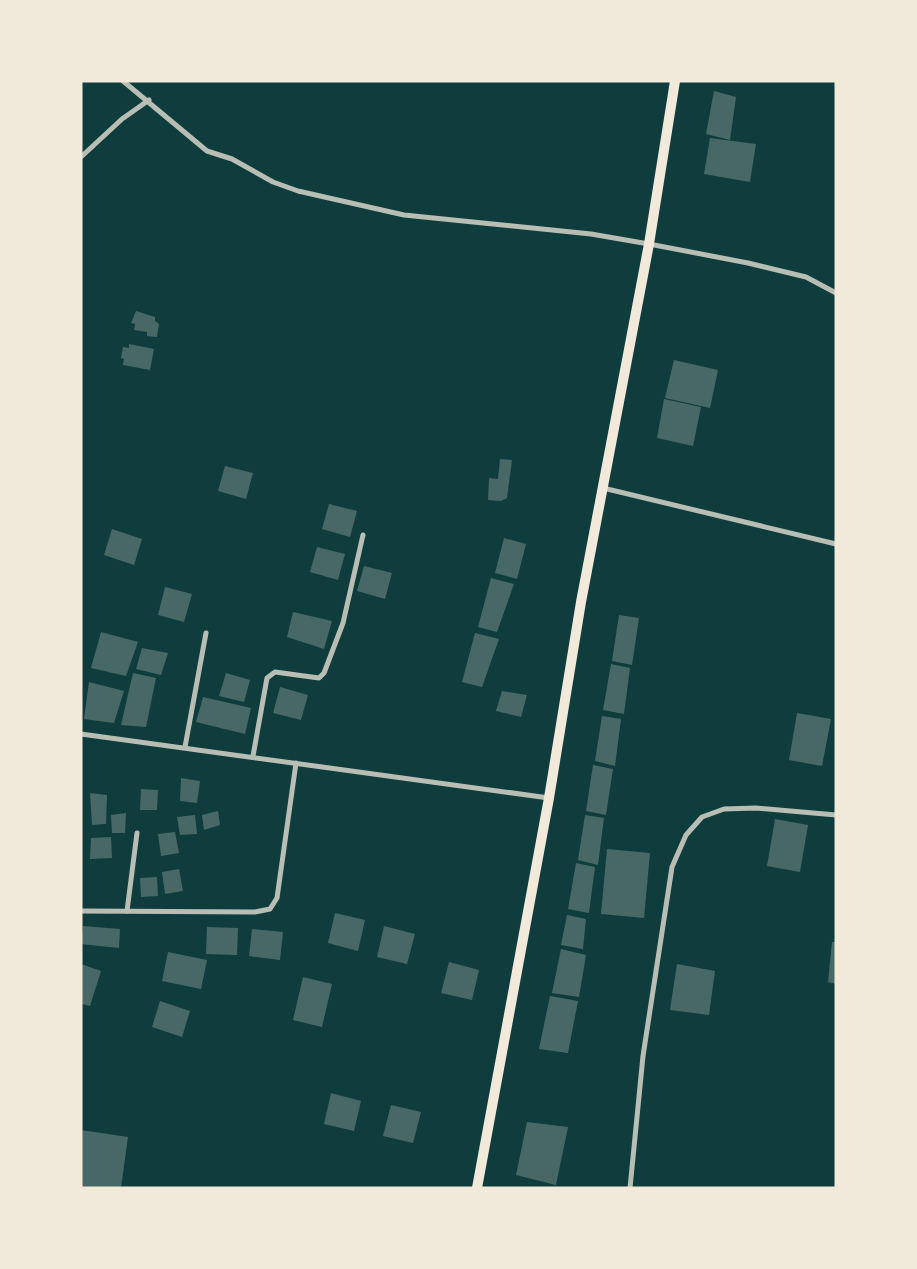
<svg xmlns="http://www.w3.org/2000/svg" width="917" height="1269" font-family="'DejaVu Sans',sans-serif">
<rect width="100%" height="100%" fill="#0f3d3e"/>
<g fill="#486865">
<path d="M714,91L736,97L730,140L706,134Z"/>
<path d="M710,138L756,144L750,182L704,174Z"/>
<path d="M136,311L155,317V321L159,324L157,337L147,336V332L134,330L135,324L131,323Z"/>
<path d="M129,344L154,349L150,370L123,365L124,359L121,358L123,347L129,348Z"/>
<path d="M674,360L718,370L710,408L665,398Z"/>
<path d="M664,399L701,407L693,446L657,438Z"/>
<path d="M500,459L512,460L507,498L501,501L488,500L489,478L498,479Z"/>
<path d="M225,466L253,473L246,499L218,491Z"/>
<path d="M329,504L357,511L350,537L322,529Z"/>
<path d="M112,529L142,539L134,565L104,555Z"/>
<path d="M504,538L526,544L517,579L495,573Z"/>
<path d="M317,547L345,554L338,580L310,572Z"/>
<path d="M364,566L392,573L385,599L357,591Z"/>
<path d="M491,578L514,584L497,632L478,627Z"/>
<path d="M165,587L192,594L184,622L158,615Z"/>
<path d="M293,612L332,621L324,649L287,637Z"/>
<path d="M619,615L639,618L632,665L612,661Z"/>
<path d="M101,632L138,642L126,676L91,668Z"/>
<path d="M475,633L499,639L482,687L462,682Z"/>
<path d="M142,648L168,653L161,675L136,669Z"/>
<path d="M611,664L630,668L624,714L603,710Z"/>
<path d="M133,673L156,678L146,727L121,725Z"/>
<path d="M226,673L250,680L244,702L219,696Z"/>
<path d="M89,682L124,691L114,723L84,719Z"/>
<path d="M280,687L308,695L301,720L273,713Z"/>
<path d="M502,691L527,695L521,717L496,711Z"/>
<path d="M203,697L251,708L245,734L196,722Z"/>
<path d="M797,713L831,719L822,766L789,760Z"/>
<path d="M602,716L621,719L615,766L595,761Z"/>
<path d="M593,765L613,769L606,815L586,811Z"/>
<path d="M181,778L200,781L197,803L180,801Z"/>
<path d="M141,789L158,790L157,810H140Z"/>
<path d="M90,793L107,795L106,824L92,825Z"/>
<path d="M218,811L220,825L204,830L202,815Z"/>
<path d="M126,813L125,833H112L111,815Z"/>
<path d="M195,815L197,834L180,835L177,817Z"/>
<path d="M585,815L604,818L598,865L578,860Z"/>
<path d="M775,819L808,825L800,872L767,866Z"/>
<path d="M175,832L179,853L161,856L158,834Z"/>
<path d="M111,837L112,858L90,859L91,838Z"/>
<path d="M607,849L650,853L644,918L601,914Z"/>
<path d="M576,863L595,867L589,913L568,909Z"/>
<path d="M179,869L183,891L165,894L162,872Z"/>
<path d="M157,877L158,896L141,897L140,878Z"/>
<path d="M335,913L365,920L358,951L328,943Z"/>
<path d="M567,915L586,919L583,949L561,945Z"/>
<path d="M83,926L120,929L119,948L81,944Z"/>
<path d="M384,926L415,934L407,964L377,957Z"/>
<path d="M207,927L238,928L237,955L206,954Z"/>
<path d="M252,929L283,932L280,960L249,956Z"/>
<path d="M832,942H836V984L828,982Z"/>
<path d="M561,949L586,955L579,997L552,993Z"/>
<path d="M168,952L207,960L201,989L162,981Z"/>
<path d="M449,962L479,970L472,1000L441,993Z"/>
<path d="M81,964L101,971L90,1006L81,1004Z"/>
<path d="M677,964L715,971L709,1015L670,1010Z"/>
<path d="M303,977L332,984L322,1027L293,1020Z"/>
<path d="M550,996L578,1001L568,1053L539,1049Z"/>
<path d="M160,1001L190,1011L182,1037L152,1027Z"/>
<path d="M331,1093L361,1101L354,1131L324,1124Z"/>
<path d="M391,1105L421,1112L413,1143L383,1136Z"/>
<path d="M527,1122L568,1127L556,1185L516,1175Z"/>
<path d="M81,1130L128,1137L121,1188H81Z"/>
</g>
<g fill="none" stroke-linecap="round" stroke-linejoin="round">
<g stroke="#b8beb3" stroke-width="5">
<path d="M123,81L207,151L232,159L273,182L298,191L404,215L591,234L649,244L748,263L806,277L836,293"/>
<path d="M81,157L122,119L149,100"/>
<path d="M603,488L836,544"/>
<path d="M81,734L549,798"/>
<path d="M185,747L206,633"/>
<path d="M253,756L267,678L275,672L319,678L324,673L343,623L363,535"/>
<path d="M81,911L255,912L270,909L277,898L296,763"/>
<path d="M127,911L137,833"/>
<path d="M630,1188L643,1056L672,867L686,835L702,817L724,809L756,808L836,815"/>
</g>
<path stroke="#f1e9da" stroke-width="10" d="M477,1188L549,798L581,602L649,244L675,81"/>
</g>
<rect width="917" height="1269" fill="none" stroke="#f1e9da" stroke-width="165"/>
</svg>
